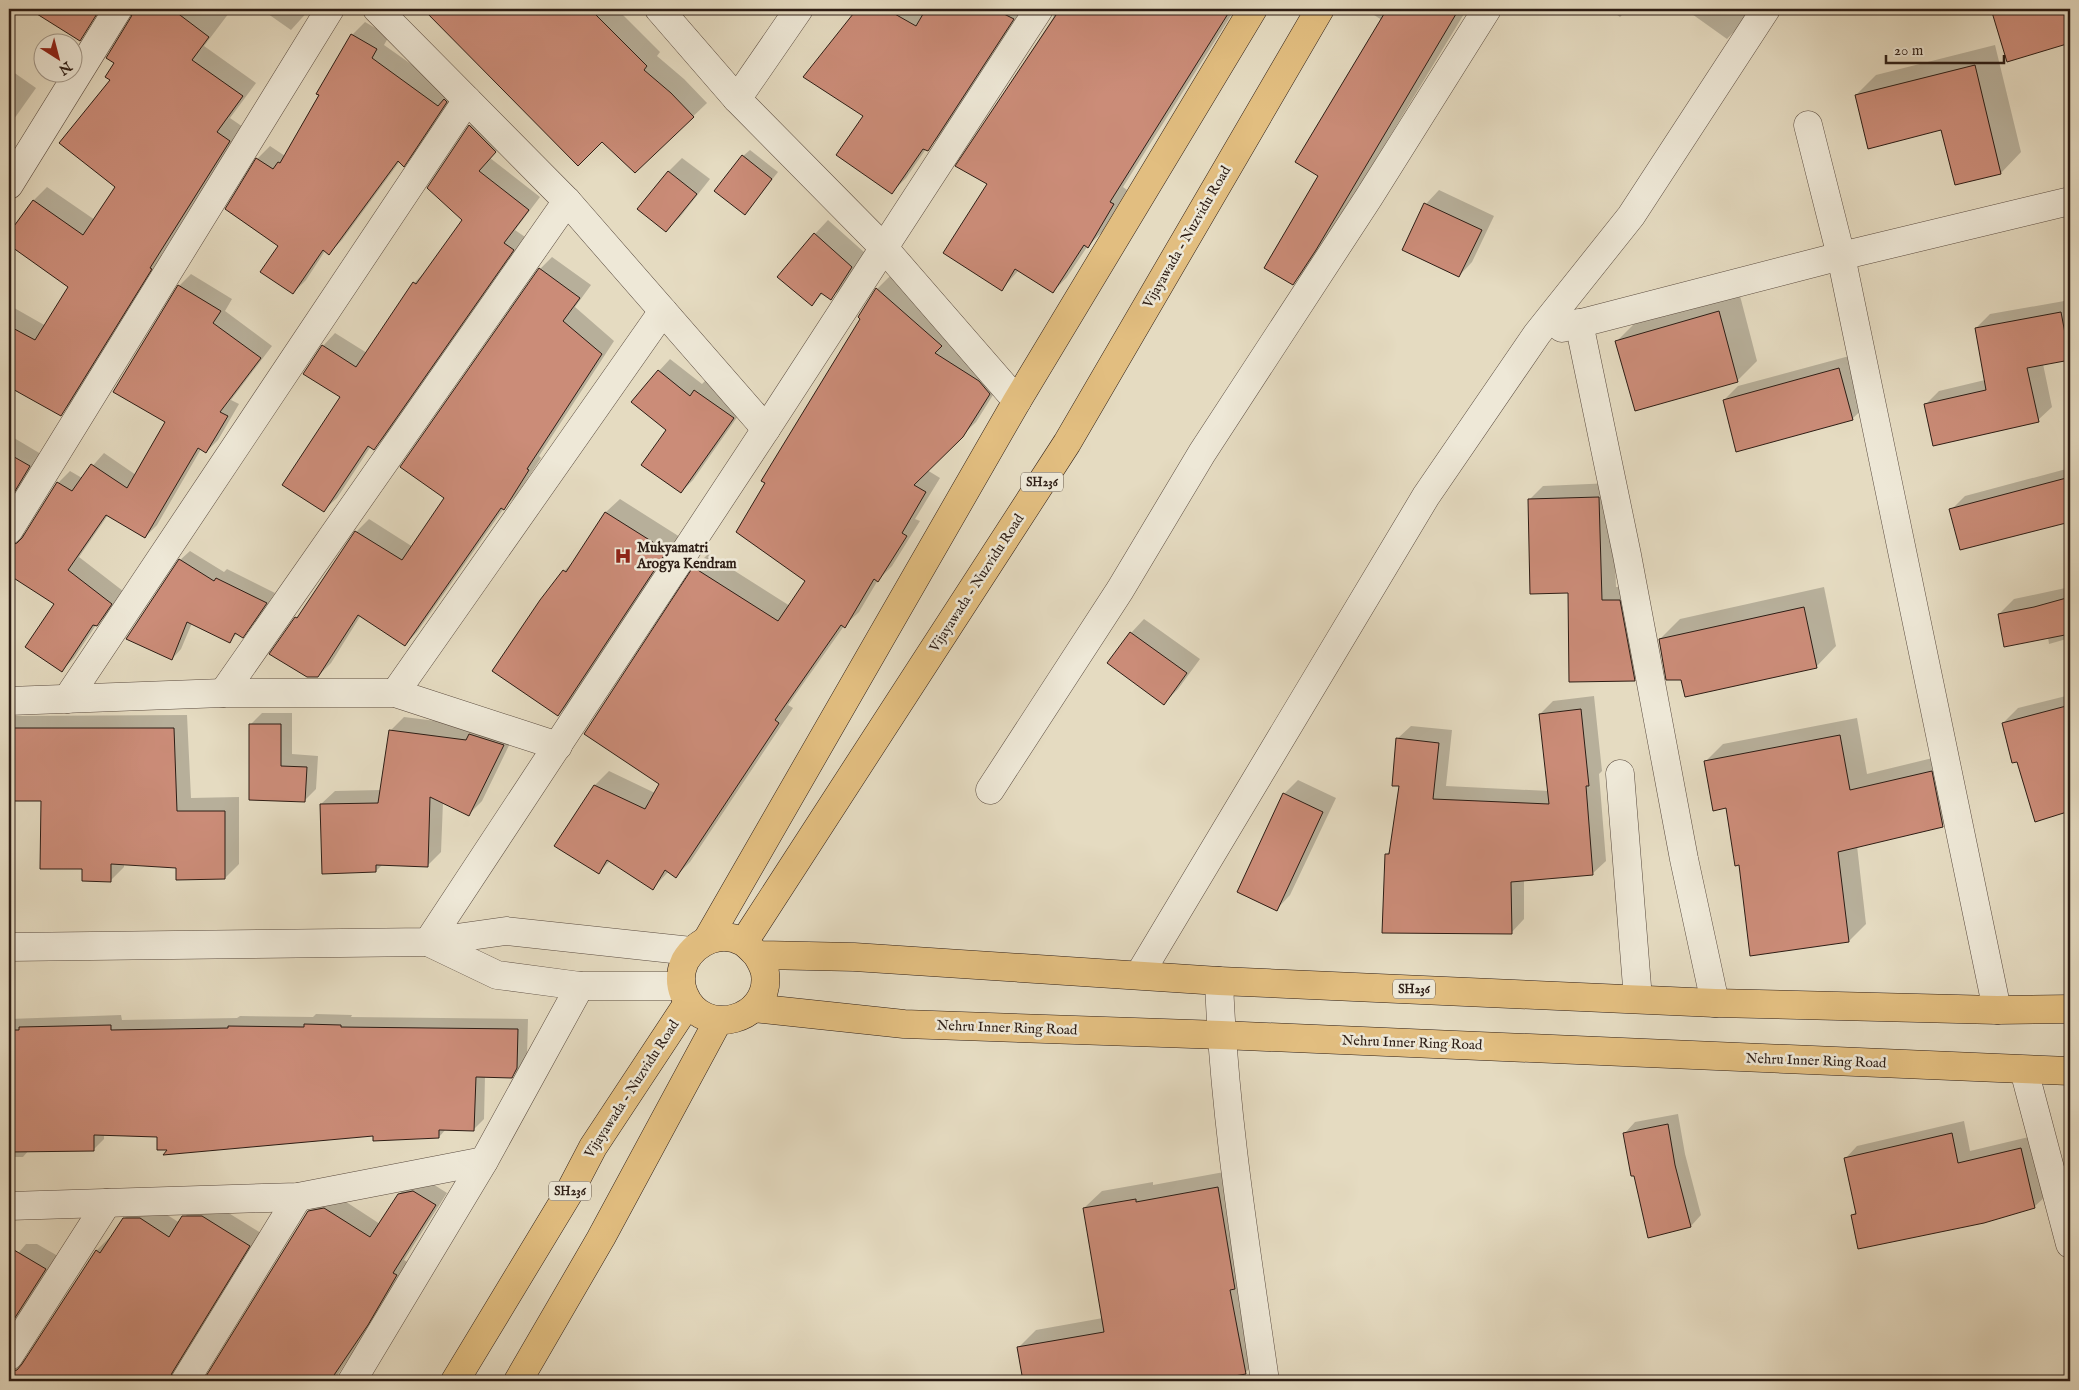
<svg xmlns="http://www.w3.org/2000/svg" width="2079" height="1390" font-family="'IM FELL English',serif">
<rect width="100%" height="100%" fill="#e5dbc1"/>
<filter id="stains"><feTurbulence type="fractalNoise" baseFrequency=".004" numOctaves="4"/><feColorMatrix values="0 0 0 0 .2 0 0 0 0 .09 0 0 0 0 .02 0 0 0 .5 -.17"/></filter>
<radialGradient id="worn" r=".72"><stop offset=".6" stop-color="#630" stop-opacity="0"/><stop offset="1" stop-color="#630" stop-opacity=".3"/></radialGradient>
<g fill="#0003">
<path d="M31,9H94L87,21L73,35Z"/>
<path d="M142,9H232L204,46L256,83L230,118L243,127L162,254L164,255L74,401L61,414L9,385V305L46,326L70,286L9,244V236L34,200L47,187L95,220L117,186L112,80L116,62L134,17Z"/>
<path d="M261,9H310L291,30Z"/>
<path d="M443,9H617L660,52L657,56L684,79L707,103L635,172L602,141L461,26Z"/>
<path d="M858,9H1024L942,135L926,149L906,178L892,192L864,115L805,77Z"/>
<path d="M1056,9H1235L1123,187L1127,190L1102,232L1087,247L1067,277L1053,292L1019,270L1002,289L989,183L957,166L1053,18Z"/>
<path d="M1367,9H1467L1313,263L1293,283L1320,176L1382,20L1366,10Z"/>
<path d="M1609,9H1628L1620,17Z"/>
<path d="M1685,9H1753L1747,18L1727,39Z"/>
<path d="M1992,9H2070V42L2007,60Z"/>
<path d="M365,22L389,36L384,45L452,93L459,88L416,152L404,165L400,161L342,240L329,253L325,251L306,280L293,293L279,246L227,209L257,159L270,146L285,156L352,35Z"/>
<path d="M1995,45L2021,152L2001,173L1955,184L1942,129L1856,95L1876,75Z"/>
<path d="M9,69L36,88L9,126Z"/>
<path d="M482,113L508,139L490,158L540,197L515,230L525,237L386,436L374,448L371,446L337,498L324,510L342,397L305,373L323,346L335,333L367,353L414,283L426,271L464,220L429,188L470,125Z"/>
<path d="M750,150L778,172L751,206L743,156Z"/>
<path d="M682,158L710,179L680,217L666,230L639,209L669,171Z"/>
<path d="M1439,190L1494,216L1472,262L1459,276L1426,204Z"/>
<path d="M828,220L865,253L845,285L831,298L823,293L812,304L815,234Z"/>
<path d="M552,257L591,285L575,307L614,341L539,456L541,458L516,496L504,508L417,632L405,645L361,615L331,663L318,676L296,618L303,611L356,532L369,519L413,547L446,497L540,269Z"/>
<path d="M191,274L232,299L225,311L272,346L231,400L239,404L218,440L206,452L201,449L157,525L145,537L108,515L79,557L123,591L109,613L96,625L74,658L62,670L56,603L9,573V527L21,534L27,533L58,483L70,471L82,478L104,453L136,475L167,422L179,286Z"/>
<path d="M891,275L1003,379L976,422L927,470L940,478L915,519L920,521L892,566L878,580L859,612L844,626L788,705L793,708L690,862L676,876L669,871L653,888L610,861L598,873L595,785L609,771L655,793L661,784L694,568L708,554L790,606L807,580L862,318L877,289Z"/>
<path d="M1739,292L1757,361L1737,381L1617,341L1637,321Z"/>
<path d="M2070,300V358L2043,364L2052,407L2038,420L1925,405L1939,391L1985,380L1976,328L1990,314Z"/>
<path d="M1853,355L1866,406L1852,419L1724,400L1738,386Z"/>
<path d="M670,359L702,384L707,379L745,406L693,480L681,492L668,430L659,371Z"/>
<path d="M9,435L41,454L9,506Z"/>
<path d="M2070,468V520L1961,549L1951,510L1965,496Z"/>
<path d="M1612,483L1616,587H1633L1648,666L1634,680L1569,592L1529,500L1543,486Z"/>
<path d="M620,499L680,537L572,701L558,715L541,601L564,571L576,559L606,512Z"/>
<path d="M190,551L224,572L227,569L275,593L252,626L243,636L238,633L229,641L192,623L181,649L172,659L180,560Z"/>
<path d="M1824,587L1836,646L1816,667L1682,679L1660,639L1680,619Z"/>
<path d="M2070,587V638L2049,644L2048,637L1999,614L2014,599Z"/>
<path d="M1144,619L1200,659L1178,689L1164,703L1131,633Z"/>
<path d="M2070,695V810L2036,821L2018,760L2003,723L2018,708Z"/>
<path d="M1594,696L1602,771L1599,774L1606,861L1592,874L1524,880V919L1511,933L1386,855L1391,849L1400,785L1397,739L1411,726L1452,730L1446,786L1549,791L1540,714L1553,701Z"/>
<path d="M262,713H292V754L318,756L316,789L304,801L250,725Z"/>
<path d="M187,715L191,798L239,797V864L225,878L177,866L124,864V867L111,880L83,868L42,799L9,800V716Z"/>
<path d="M404,717L516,731L482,801L469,814L443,802L441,852L428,865L383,864L376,871L321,804L335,791L381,790L390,731Z"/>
<path d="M1857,718L1867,774L1949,754L1960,808L1942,826L1857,846L1866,924L1849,941L1740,864L1727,807L1706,761L1723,744Z"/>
<path d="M1298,780L1336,798L1290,895L1277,909L1284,794Z"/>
<path d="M316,1014L352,1015L351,1017L528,1019L527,1056L522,1066L511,1077L485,1076L484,1119L473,1130L446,1129L439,1137L374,1135L169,1148L159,1136L104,1134V1139L93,1150H29L23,1157H9V1019L121,1015L122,1020L237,1018L240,1016L313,1017Z"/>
<path d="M1678,1114L1685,1154L1701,1215L1691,1226L1625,1133L1635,1122Z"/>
<path d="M1964,1121L1970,1151L2033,1136L2047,1195L2034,1207L1852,1215L1857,1211L1845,1159L1857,1146Z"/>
<path d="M1235,1170L1263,1355L1245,1373L1198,1381H1024L1018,1348L1036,1330L1103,1318L1084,1208L1102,1191L1153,1182V1185Z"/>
<path d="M425,1179L447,1193L404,1260L409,1263L380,1311L337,1376L346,1381H205L309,1212L321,1199L337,1196L380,1224L399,1194L411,1182Z"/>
<path d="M196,1204H214L261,1233L188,1381H9V1352L22,1360L28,1358L97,1250L109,1238L111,1239L124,1219L136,1206H153L180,1223Z"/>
<path d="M26,1244H37L58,1256L9,1333V1264Z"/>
</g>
<g fill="#cb8c78" stroke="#2d1d15">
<path d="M29,9H100L80,41Z"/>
<path d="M134,9H172L209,37L192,60L243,96L217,132L230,141L150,268L152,269L61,416L9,387V326L35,340L68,287L9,245V233L33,200L83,235L115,187L59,143L110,80L105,77L114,63L106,58L131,17Z"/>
<path d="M423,9H590L647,66L644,70L671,93L694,117L635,173L602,142L578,166Z"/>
<path d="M857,9H886L916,26L926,9H994L1014,19L928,151L923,149L892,194L836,155L863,116L803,77Z"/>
<path d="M1060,9H1231L1110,202L1114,204L1088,248L1084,245L1053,293L1015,269L1002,291L943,253L987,184L955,166Z"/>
<path d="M1387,9H1459L1316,250L1293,285L1264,268L1318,176L1295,162Z"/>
<path d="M1991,9H2070V43L2007,62Z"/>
<path d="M351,34L377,49L372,58L438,106L444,99L447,102L404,167L398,161L329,255L323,250L293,294L260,272L278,246L225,209L256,158L273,169L278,162L280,163L319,95L316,94Z"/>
<path d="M1975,65L2001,174L1955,185L1941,130L1868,149L1855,95Z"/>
<path d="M469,125L496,152L479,171L529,210L504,243L514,250L374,450L368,446L324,512L282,485L340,397L303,374L322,345L356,367L413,282L416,284L462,220L427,188Z"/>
<path d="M742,155L772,179L745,215L714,191Z"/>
<path d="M668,171L697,194L666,232L637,209Z"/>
<path d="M1424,203L1482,230L1459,277L1402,250Z"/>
<path d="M814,233L852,267L831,300L821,293L812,306L777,277Z"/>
<path d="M539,268L580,298L563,321L602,354L527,469L529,470L504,510L501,508L405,646L358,615L318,677H307L269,654L295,617L297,618L355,531L402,560L444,498L400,467Z"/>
<path d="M178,285L221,311L213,323L261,358L220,412L228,416L206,453L198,448L145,538L106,515L68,570L112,604L97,626L93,625L62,672L25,647L54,604L9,575V546L17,543L22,538L57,482L72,491L91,464L127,488L165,422L113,392Z"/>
<path d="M876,288L942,346L935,353L979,381L990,394L963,437L914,485L926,492L902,533L907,536L878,582L874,579L845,628L841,625L775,720L779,723L676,878L665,870L653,890L607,860L599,874L554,846L594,785L645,809L659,784L584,734L693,567L778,621L805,581L736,532L765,483L761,481L860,319L858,317Z"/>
<path d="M1719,311L1738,382L1635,411L1615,341Z"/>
<path d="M2061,312L2070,360L2027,368L2039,422L1933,446L1924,404L1986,390L1975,328Z"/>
<path d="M1839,368L1853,420L1736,452L1723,400Z"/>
<path d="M658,370L690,396L694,390L734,418L681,493L641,465L666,430L631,402Z"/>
<path d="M9,454L30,466L9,501Z"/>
<path d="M2070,477V522L1960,550L1949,509Z"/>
<path d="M1599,497L1602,600H1620L1635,681L1569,682L1568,593L1530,594L1528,499Z"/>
<path d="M605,512L667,551L558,716L492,671L540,600L563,570L566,572Z"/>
<path d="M179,559L214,581L216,578L267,603L243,638L235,633L230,643L187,622L172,660L126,639Z"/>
<path d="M2070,597V634L2004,647L1998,614L2034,607Z"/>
<path d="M1804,607L1817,668L1685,697L1681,680H1666L1659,639Z"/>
<path d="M1130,632L1187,673L1164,705L1107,663Z"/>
<path d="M2070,705V811L2035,822L2017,762L2012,763L2002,723Z"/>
<path d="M1581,709L1589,786H1586L1593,875L1511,882L1512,934L1382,933L1385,854H1389L1399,786H1392L1396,738L1439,743L1433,799L1549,804L1539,714Z"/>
<path d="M249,724H281V766L307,767L305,802L249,800Z"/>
<path d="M9,728H174L177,811H225V879L176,880V868L111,864V882L82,881V869H40L41,801H9Z"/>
<path d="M389,730L466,740L469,734L504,745L469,816L430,797L428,867L376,865V872L322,874L320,804L378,803Z"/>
<path d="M1840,735L1850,790L1932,771L1943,827L1838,852L1849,942L1750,956L1739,865L1735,866L1726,808L1713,811L1704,761Z"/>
<path d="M1283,793L1323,812L1277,911L1237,892Z"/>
<path d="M304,1024L341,1025V1027L518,1029L517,1068L512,1078L476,1077L474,1131L439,1130V1138L373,1141V1136L163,1155L167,1150H157V1137L94,1135V1151L9,1152V1030H19V1027L111,1025V1030L228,1028V1026L304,1027Z"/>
<path d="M1668,1124L1675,1165L1691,1227L1648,1238L1634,1176H1631L1623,1133Z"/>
<path d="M1952,1133L1958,1163L2021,1148L2035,1208L1984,1223L1858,1249L1851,1215L1856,1214L1844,1158Z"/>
<path d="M1218,1187L1235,1289L1230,1290L1246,1374L1205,1381H1023L1017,1347L1104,1332L1083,1208L1136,1199V1202Z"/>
<path d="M413,1191L436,1205L393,1273L397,1275L368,1325L330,1381H203L308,1211L324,1208L370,1237L398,1194Z"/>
<path d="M182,1216H202L250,1246L172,1373L169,1381H9V1372L17,1370L22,1364L96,1250L100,1253L123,1218H140L169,1237Z"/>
<path d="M9,1247L46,1269L9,1327Z"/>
</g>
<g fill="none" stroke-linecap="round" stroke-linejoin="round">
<g stroke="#5b4c40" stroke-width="29">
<g id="minor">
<path d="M377,9L567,201"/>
<path d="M659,9L737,99L884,248L1017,401"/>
<path d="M737,99L799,9"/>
<path d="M1808,125L1841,256L1997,1010"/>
<path d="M9,185L118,9"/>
<path d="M1579,323L1627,555L1684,859L1715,1003"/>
<path d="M1562,328L1841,256L2070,201"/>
<path d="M9,530L330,9"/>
<path d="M223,693L567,201L766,429"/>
<path d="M395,693L663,311"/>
<path d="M67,699L467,100"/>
<path d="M9,701L223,693H395L558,746"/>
<path d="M1620,774L1638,999"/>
<path d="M990,790L1120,590L1202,453L1369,197L1487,9"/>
<path d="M428,942L766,429L1039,9"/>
<path d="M1139,975L1426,496L1537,334L1631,216L1766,9"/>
<path d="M1219,981C1224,1115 1246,1248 1265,1381"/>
<path d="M2024,1070L2070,1244"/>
<path d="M9,1206L298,1197L484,1161"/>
<path d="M9,1356L107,1203"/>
<path d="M185,1381L298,1197"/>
<path d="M352,1381L484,1161L580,986"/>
</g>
</g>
<g stroke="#5b4c40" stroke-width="29">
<g id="tertiary">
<path d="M428,942L497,975L580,986H681"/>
<path d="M9,947L428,942L506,931L691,951"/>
</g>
</g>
<g stroke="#2d1d15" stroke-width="29">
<g id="primary">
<path d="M707,940L1017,401L1253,9"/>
<path d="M744,942L1067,443L1320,9"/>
<path d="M757,955C760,960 764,967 765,973C772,1020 703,1040 684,994C680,984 680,972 685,961C697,941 721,930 743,942C748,945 753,951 757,955L854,957L1219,981L1715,1003L1997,1010L2070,1009"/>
<path d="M754,1008L904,1024L1221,1035L2070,1071"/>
<path d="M455,1381L570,1191L593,1147L688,1003"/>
<path d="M518,1381L601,1238L718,1021"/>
</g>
</g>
<use href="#minor" stroke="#eee8d7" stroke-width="28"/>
<use href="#tertiary" stroke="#eee8d7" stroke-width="28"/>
<use href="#primary" stroke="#e2be80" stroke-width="28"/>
</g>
<defs>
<g id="hospital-bare" transform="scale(1.35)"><path d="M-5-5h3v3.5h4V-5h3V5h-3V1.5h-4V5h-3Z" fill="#8f2418" stroke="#eee8d7" stroke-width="2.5" paint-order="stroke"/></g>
</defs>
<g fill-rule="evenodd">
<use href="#hospital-bare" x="623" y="556"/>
</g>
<g text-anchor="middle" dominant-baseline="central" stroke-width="5" stroke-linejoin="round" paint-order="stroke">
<g fill="#eee8d7" stroke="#675a4f" stroke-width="1">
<rect x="1021" y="472.5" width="42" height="19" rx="4"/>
<rect x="1393" y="979.5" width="42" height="19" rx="4"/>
<rect x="549" y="1181.5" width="42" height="19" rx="4"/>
</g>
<g font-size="12" font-weight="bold" fill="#2d1d15">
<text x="1042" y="482">SH236</text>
<text x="1414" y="989">SH236</text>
<text x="570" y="1191">SH236</text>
</g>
<g font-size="14" fill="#2d1d15" stroke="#eee8d7">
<text transform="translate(1187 237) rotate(-60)">Vijayawada - Nuzvidu Road</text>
<text transform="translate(977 583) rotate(-57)">Vijayawada - Nuzvidu Road</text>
<text transform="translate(1007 1028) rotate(2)">Nehru Inner Ring Road</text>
<text transform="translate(1412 1043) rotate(2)">Nehru Inner Ring Road</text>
<text transform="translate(1816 1061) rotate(2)">Nehru Inner Ring Road</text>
<text transform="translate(632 1089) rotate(-57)">Vijayawada - Nuzvidu Road</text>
</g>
<g font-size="14" font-weight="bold" fill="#2d1d15" stroke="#eee8d7" text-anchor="start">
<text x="637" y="548">Mukyamatri<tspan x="637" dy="16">Arogya Kendram</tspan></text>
</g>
</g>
<rect width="2079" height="1390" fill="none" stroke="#e5dbc1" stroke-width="30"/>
<rect x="10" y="10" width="2059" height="1370" fill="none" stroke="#2d1d15" stroke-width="2.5"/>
<rect x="15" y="15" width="2049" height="1360" fill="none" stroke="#2d1d15"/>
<g transform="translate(58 58) rotate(144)"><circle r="24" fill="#eee8d7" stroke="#a19789"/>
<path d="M0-4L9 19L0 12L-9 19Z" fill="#8f2418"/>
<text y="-8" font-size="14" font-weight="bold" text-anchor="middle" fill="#2d1d15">N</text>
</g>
<path d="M1886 55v8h118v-8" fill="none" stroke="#2d1d15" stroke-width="2.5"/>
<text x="1894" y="55" font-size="15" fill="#2d1d15" stroke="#eee8d7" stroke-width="4" paint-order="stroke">20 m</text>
<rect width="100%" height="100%" filter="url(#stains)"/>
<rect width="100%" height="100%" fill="url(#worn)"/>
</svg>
